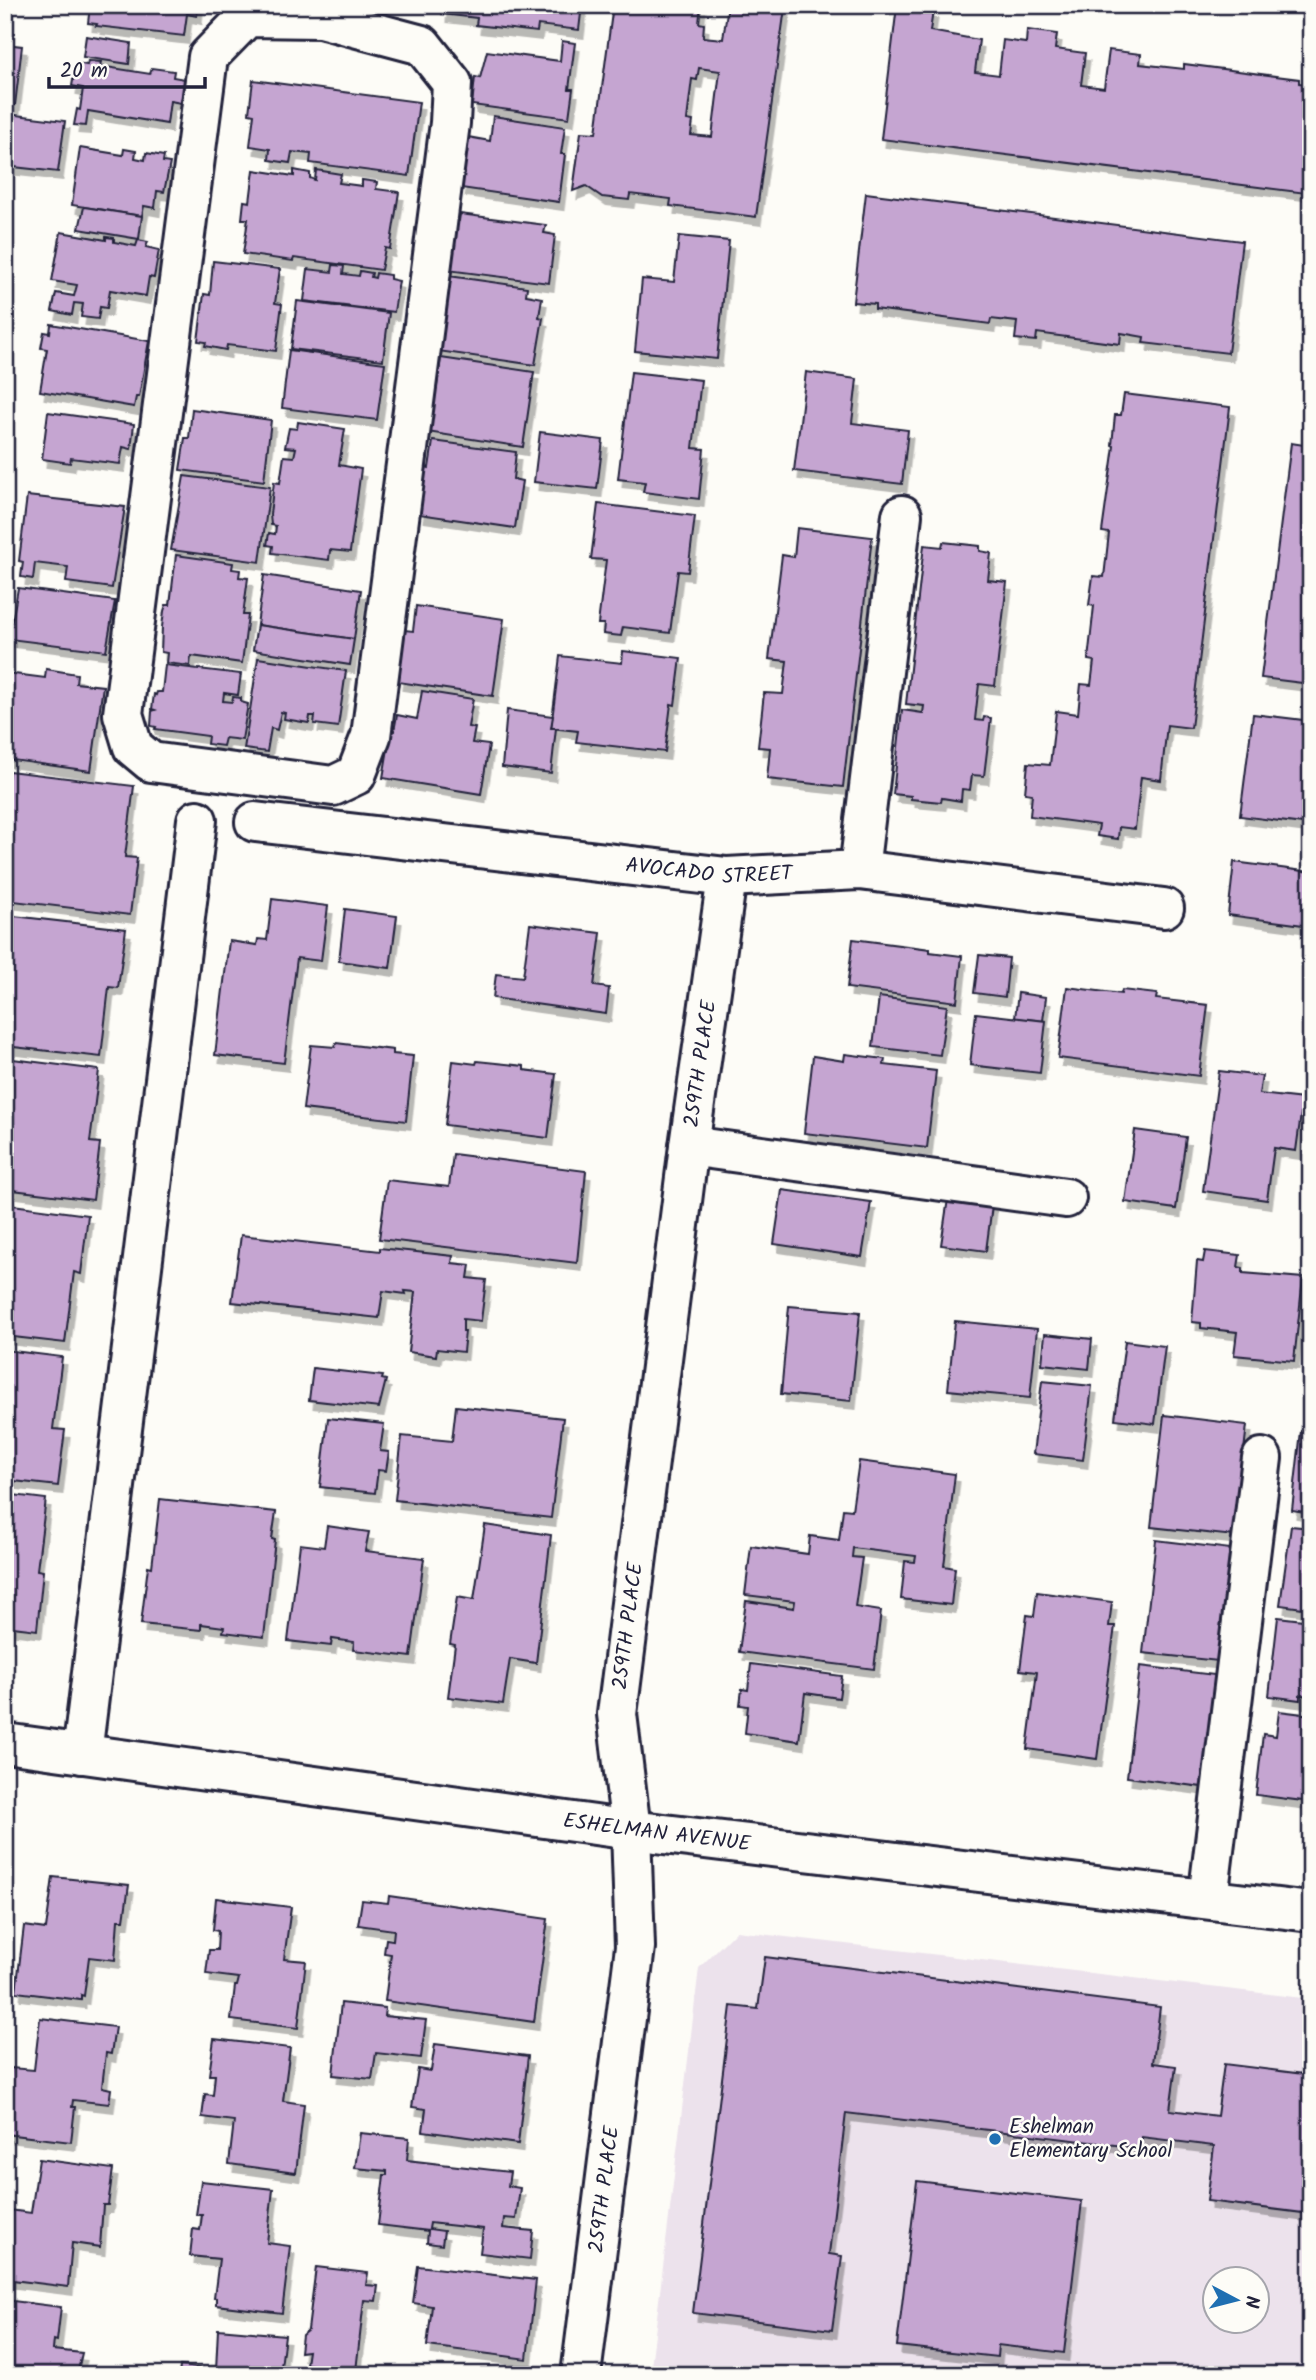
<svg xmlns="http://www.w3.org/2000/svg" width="1316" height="2380" font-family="Kalam,sans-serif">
<defs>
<filter id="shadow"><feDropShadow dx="4.5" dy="8" stdDeviation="0" flood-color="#0004"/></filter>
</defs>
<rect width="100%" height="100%" fill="#fdfcf7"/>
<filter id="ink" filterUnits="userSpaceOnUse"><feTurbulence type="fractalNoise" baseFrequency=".0143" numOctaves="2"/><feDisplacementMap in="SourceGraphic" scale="14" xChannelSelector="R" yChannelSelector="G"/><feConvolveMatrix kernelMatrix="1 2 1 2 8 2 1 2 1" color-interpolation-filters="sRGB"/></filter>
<g filter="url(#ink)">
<path fill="#ece2ec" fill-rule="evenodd" d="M736,1931L1311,1999V2375H650L699,1968ZM1214,2278H1256V2320H1214Z"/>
<g fill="#c5a5d1" stroke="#22223b" stroke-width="2" fill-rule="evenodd" filter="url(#shadow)">
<path d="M100,5H198L197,16L187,14L184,36L96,26L97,24L88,23L90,6L100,7Z"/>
<path d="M443,5H582L579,30L538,25L537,32L476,25L477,18L442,14Z"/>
<path d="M613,5H701L699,23L704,24L703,37L723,39L728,5L785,8L756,217L670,206L671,199L630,194L629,200L602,197L586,186L573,191L581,132L596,133ZM699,68L720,71L712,137L691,135L693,121L687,120L692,79L697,80Z"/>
<path d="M897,6L933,11L930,31L979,40L975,72L999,75L1003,40L1026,43L1027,30L1057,34L1055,49L1085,53L1081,85L1104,88L1109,50L1141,54L1140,64L1184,69V64L1299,79V83L1311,84V158L1306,193L881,139Z"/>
<path d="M86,36L131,43L129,64L83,57Z"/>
<path d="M562,41L575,43L569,89H573L569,118L472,105L475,77L480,78L487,51L560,61Z"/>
<path d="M5,44L22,46L15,105L5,103Z"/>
<path d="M88,61L101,62L100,66L150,74L152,68L174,71L173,77L185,79L181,103L170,101L167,124L88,111L86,126L74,125L77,109L80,110L83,88L72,86L76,63L87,65Z"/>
<path d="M253,80L419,102L409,176L310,163L311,154L292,152L290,163L269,160L270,149L250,146L254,114L249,113Z"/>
<path d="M8,114L65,121L58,172L5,166Z"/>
<path d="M493,116L565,127L561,154H565L559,202L461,188L468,137L490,141Z"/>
<path d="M80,148L123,155L124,149L136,151L135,158L145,160L146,153L164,156L163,162L170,163L164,192L157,191L155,208L144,206L142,216L72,205Z"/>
<path d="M254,170L294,176V170L310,173V178L315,180L316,170L341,174L339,183L362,186V180L377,182L376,189L399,192L390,249L385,248L381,270L294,258L293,261L243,254L248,219H242L244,201L250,202Z"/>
<path d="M866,193L1242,241L1228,353L1143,343L1144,337L1121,333L1120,344L1037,333L1036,341L1015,339L1017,322L991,319L990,324L875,309V304L853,302Z"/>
<path d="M84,207L142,216L139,239L79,229Z"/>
<path d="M460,214L546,225L544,233L555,235L549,283L447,270L453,221H459Z"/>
<path d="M61,232L106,240V237L114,238V242L136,246L138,240L148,242L146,247L159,250L154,278L149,277L146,296L110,290L107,308L100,307L98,319L81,317L83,304L74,303L72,315L52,311L56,293L74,296L77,285L52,281Z"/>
<path d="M679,236L729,241L717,359L635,351L642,279L674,282Z"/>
<path d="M213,261L280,269L275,303L282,304L276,351L227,345L226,350L205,346L206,342L198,341L204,294L210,295Z"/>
<path d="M333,265L344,266L343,274L359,276L360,271L372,273L371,277L375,278L376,273L390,275V279L399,281L394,312L304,301L308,269L332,272Z"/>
<path d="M449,276L527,287L526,295L542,298L539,317L543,318L535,365L438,351Z"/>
<path d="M1311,292V348L1304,347Z"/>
<path d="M297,301L389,313L383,360L291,349Z"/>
<path d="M51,324L149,341L139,397H136L134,407L40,391L47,349L41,348L44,332L50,333Z"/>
<path d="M289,350L385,363L377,420L282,408Z"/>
<path d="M441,358L534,372L523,447L427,432L433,386H437Z"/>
<path d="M631,372L701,380L693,448L704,449L699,499L643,492L645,482L618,479Z"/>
<path d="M806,372L857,379L852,423L908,430L902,484L794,471Z"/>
<path d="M1124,394L1230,407L1191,728L1167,725L1161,780L1141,777L1135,829L1119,827L1118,839L1097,836L1099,825L1030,816L1032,794L1025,793L1028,763L1050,765L1056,711L1078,714L1081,684L1091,685L1094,661L1088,660L1094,606L1089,605L1093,576L1104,577L1109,533L1102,532L1114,446L1112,445L1115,415H1121Z"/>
<path d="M192,409L271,420L264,481L180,470L185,438H189Z"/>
<path d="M48,412L134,424L131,449L123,447L120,464L71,458L70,463L42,459Z"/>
<path d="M298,422L345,429L339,465L361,469L350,552L330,550L329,560L272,553L273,546L267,545L269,533L275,534L276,526L271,525L270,514L274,482L280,483L284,456L294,457L296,448L285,447L289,428L297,429Z"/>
<path d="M540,432L603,440L597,489L534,482Z"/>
<path d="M433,441L516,452L513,479L522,481L515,528L419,514L426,467L429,468Z"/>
<path d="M1291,443L1311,446V684L1261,678Z"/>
<path d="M184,476L270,487L260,562L171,550Z"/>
<path d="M27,496L125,507L112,588L66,582L68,567L35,563L33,579L21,577L23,562L19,561Z"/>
<path d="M598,504L695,516L688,572L678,571L670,633L623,627L621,636L603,634L604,624H598L606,560L591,559Z"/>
<path d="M797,528L872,537L843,787L767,779L770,748L758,747L764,693L783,694L787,661L769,659L782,555L794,557Z"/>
<path d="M943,542L980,546V551L991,553L988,580L1007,582L995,686L979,684L975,720L983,721L984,717L991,718L984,776L972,775L970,790L962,789L961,801L942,798L941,802L911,799V796L893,794L902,710L923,713L924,706L906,704L924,545L942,547Z"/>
<path d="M176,555L233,563L232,569L240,570L239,577L248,578L243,615H248L242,663L191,656L190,666L166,663L167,653L161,652L162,627L164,611L166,605H170Z"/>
<path d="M264,575L361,590L354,639L257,625Z"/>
<path d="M18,588L115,601L106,651L9,639Z"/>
<path d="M416,606L504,619L493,696L398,682L405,630L413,631Z"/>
<path d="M257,625L354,639L350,665L253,650Z"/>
<path d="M623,651L681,658L675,705L671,704L665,752L576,742L578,731L551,728L560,656L622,663Z"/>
<path d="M258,658L346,671L338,727L314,724L315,716H310L309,723L284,719L285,713L281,712L277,730L271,728L267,752L244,749Z"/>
<path d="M165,665L241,674L238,695L224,693L223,701L232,702L233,697L241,698V702L248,704L242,740L225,738L223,746L207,744L208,736L155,729L156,727L151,726L152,711L155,710L152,709L154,694L156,695L157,692H162Z"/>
<path d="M46,669L77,674L76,683L103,686L91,771L5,759L6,673L45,678Z"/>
<path d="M422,691L473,699L468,727L475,728L472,743L489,745L481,794L383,778L391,731H394L397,715L417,719Z"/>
<path d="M507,710L553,716L551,728H556L551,773L502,767Z"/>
<path d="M1253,714L1311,721V825L1240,816Z"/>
<path d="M9,771L134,786L125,857L137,858L130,915L5,900L12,844L5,843V803Z"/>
<path d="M1234,862L1311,872V926L1228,915Z"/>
<path d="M272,899L328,906L321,961L297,958L284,1063L215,1055L229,941L257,945L258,939L267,940Z"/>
<path d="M345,909L397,916L390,968L339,961Z"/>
<path d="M5,915L126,929L118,988L109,987L101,1057L5,1046Z"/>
<path d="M530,924L601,933L594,986L609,988L606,1014L493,998L496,974L523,977Z"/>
<path d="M853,939L930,949V952L962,956L957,1002L847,988Z"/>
<path d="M979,955L1009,958L1005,997L974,993Z"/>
<path d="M1067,987L1121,994L1122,990L1157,994L1156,999L1208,1005L1199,1076L1058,1058Z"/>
<path d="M1018,993L1046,997L1043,1021L1015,1018Z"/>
<path d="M879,997L947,1006L940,1055L873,1047Z"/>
<path d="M976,1013L1046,1021L1040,1073L970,1065Z"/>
<path d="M336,1043L393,1050V1054L413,1056L406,1121L303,1109L311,1045L335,1047Z"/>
<path d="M845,1054L885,1059L884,1065L936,1071L927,1148L804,1133L813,1056L844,1061Z"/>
<path d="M5,1058L99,1070L90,1142L100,1143L93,1200L5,1189Z"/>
<path d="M453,1061L476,1064L477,1061L524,1066V1070L556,1074L548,1138L445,1125Z"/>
<path d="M1219,1071L1262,1076L1259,1094L1303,1099L1296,1151L1274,1148L1267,1200L1203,1191Z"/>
<path d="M1135,1130L1186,1137L1176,1209L1125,1202Z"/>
<path d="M453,1154L586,1171L577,1263L379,1239L387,1180L449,1187Z"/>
<path d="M782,1190L871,1202L862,1257L774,1244Z"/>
<path d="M949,1192L993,1198L986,1251L941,1245Z"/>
<path d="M5,1204L88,1215L81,1274L74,1272L65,1343L5,1336Z"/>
<path d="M241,1235L380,1251V1248L453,1256L452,1263L470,1265L468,1278L486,1280L481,1321L463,1319V1331H465L463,1352L437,1349L436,1356L408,1352L415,1292L405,1291L406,1294L383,1291L379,1318L232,1302Z"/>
<path d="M1205,1251L1240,1255L1238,1267L1243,1268V1273L1303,1278L1294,1361L1234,1355L1237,1332L1201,1328V1323L1192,1322L1197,1261L1203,1262Z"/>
<path d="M789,1306L860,1312L851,1401L781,1394Z"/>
<path d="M955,1321L1037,1329L1030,1398L948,1390Z"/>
<path d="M1045,1334L1092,1339L1089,1369L1042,1364Z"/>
<path d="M1125,1341L1165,1346L1155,1424L1115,1419Z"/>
<path d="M5,1350L62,1357L53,1429L65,1430L58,1486L5,1480Z"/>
<path d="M313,1368L383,1376L382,1379L386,1380L379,1408L309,1400Z"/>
<path d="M1042,1381L1092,1386L1083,1460L1033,1454Z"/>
<path d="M456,1406L563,1418L551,1518L395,1500L402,1436L452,1441Z"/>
<path d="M1164,1415L1247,1425L1234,1536L1151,1527Z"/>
<path d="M328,1418L384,1424L380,1451L389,1452L386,1471L378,1470L375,1493L320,1487Z"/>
<path d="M1301,1431L1311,1432V1513L1292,1510Z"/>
<path d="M859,1461L955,1474L944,1566L955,1568L951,1605L901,1599L905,1561L915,1562L916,1556L853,1548L852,1557L862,1558L855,1607L881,1611L874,1669L739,1652L746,1601L794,1608L795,1601L745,1595L751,1546L808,1554L810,1536L839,1540L843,1509L852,1510Z"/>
<path d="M5,1494L46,1499L37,1570L43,1571L37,1630L5,1626Z"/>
<path d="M160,1499L276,1512L272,1539L275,1540L264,1637L223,1632L224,1627L201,1624V1630L141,1624L148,1566L152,1567Z"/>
<path d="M485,1525L551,1535L536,1663L510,1659L503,1704L448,1697L455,1645L450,1644L457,1597L474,1600Z"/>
<path d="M327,1526L369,1532L365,1551L424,1558L411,1657L353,1650L354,1642L332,1639L331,1646L288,1641L300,1544L324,1547Z"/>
<path d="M1291,1526L1311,1528V1609L1280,1605Z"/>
<path d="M1156,1540L1231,1549L1218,1661L1143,1653Z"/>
<path d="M1037,1592L1112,1602L1109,1626H1115L1097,1759L1027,1749L1037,1672L1020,1670L1027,1615L1034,1616Z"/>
<path d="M1278,1617L1311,1621V1696L1300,1695V1700L1269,1696Z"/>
<path d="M751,1664L842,1676L839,1698L805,1693L799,1741L745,1733L748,1706L740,1705L742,1689L748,1690Z"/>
<path d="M1140,1666L1215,1675L1202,1787L1127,1777Z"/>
<path d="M1279,1711L1311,1715V1802L1256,1795L1263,1734L1276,1736Z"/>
<path d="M53,1877L129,1885L124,1920H118L115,1960L89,1957L84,1996L81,1995V2000L16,1992L24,1926L46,1929Z"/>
<path d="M389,1896L548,1919L534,2022L385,2001L391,1954L384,1953L386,1939L393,1940L394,1930L358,1925L362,1900L388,1903Z"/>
<path d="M216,1898L291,1907L284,1959L306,1961L298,2028L231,2020L235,1986H237L239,1978L206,1974L209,1950H217L218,1931L213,1930Z"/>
<path d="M765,1957L1160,2007L1153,2063L1176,2066L1170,2110L1217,2116L1224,2064L1311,2075V2214L1207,2201L1214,2146L1142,2137L1140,2148L846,2113L829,2254L842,2256L832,2330L693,2313L731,2006L758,2009Z"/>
<path d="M341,2003L385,2008L384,2016L426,2020L421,2058L376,2053L372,2079L333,2075Z"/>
<path d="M40,2018L115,2027L111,2054L106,2053L102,2087L111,2089L109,2104L73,2100L72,2107H75L71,2142L5,2134L11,2068L34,2070Z"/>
<path d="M214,2039L290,2048L283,2101L304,2104L296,2173L229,2164L234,2121L202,2117L205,2094L213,2095L215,2075H209Z"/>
<path d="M435,2044L528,2056L518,2144L423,2131L426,2109L412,2107L418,2069L431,2071Z"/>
<path d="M360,2133L409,2138L407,2160L510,2172L508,2186L520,2188L516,2219L504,2218L503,2228L533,2231L530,2259L480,2253L483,2229L430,2223L429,2229L444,2231L442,2245L427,2243L428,2231L378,2225L384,2175H387V2171L355,2168Z"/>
<path d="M39,2159L113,2169L108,2205H103L100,2247L72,2243L68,2287L5,2279V2242L9,2210L31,2213Z"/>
<path d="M201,2181L273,2189L267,2243L290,2246L282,2313L216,2305V2298H214L219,2259L190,2256L193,2229L200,2230L202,2215H196Z"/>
<path d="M917,2181L1082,2201L1064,2353L998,2345L997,2357L897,2346Z"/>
<path d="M418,2266L536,2280L527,2359L427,2346L432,2306L413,2303Z"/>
<path d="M316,2267L368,2273L366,2285L378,2286L376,2301L364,2300L356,2371L306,2364L308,2351L300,2352L302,2335L308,2330Z"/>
<path d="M5,2300L61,2307L57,2341L54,2340L53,2350L82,2353L77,2375H9L10,2368H5Z"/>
<path d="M218,2329L285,2335L280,2375H179L180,2366L216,2370Z"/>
</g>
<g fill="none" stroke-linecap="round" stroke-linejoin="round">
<g stroke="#22223b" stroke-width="44">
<g id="minor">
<path d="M247,17L320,18L422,45L452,83L450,123L371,736L356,775L333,786L151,762L133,747L123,714L208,57Z"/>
<path id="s1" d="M255,822L727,877L859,870L1164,908"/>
<path d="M859,870L902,515"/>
<path d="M689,1146L1066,1198"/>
<path id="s2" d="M5,1743L631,1830L1311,1912"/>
<path d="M82,1754L197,820"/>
<path d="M1208,1899L1262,1458"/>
<path id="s3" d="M581,2375L635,1947L631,1830L617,1714L689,1146L727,877"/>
</g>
</g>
<use href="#minor" stroke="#fdfcf7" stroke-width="38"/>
</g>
</g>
<circle fill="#1f6fb2" stroke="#fdfcf7" stroke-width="2.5" cx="995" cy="2139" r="7"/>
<g text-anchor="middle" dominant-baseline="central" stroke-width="5" stroke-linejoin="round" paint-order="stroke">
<g font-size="21" fill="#22223b" stroke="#fdfcf7">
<text stroke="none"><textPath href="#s1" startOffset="457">AVOCADO STREET</textPath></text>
<text stroke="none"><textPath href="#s3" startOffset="1321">259TH PLACE</textPath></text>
<text stroke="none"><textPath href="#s3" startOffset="754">259TH PLACE</textPath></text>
<text stroke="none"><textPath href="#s2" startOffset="658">ESHELMAN AVENUE</textPath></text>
<text stroke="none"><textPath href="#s3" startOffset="187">259TH PLACE</textPath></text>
</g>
<g font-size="21" fill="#22223b" stroke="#fdfcf7" text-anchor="start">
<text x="1009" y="2127">Eshelman<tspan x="1009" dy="24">Elementary School</tspan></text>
</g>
</g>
<rect width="1316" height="2380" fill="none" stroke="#fdfcf7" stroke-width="28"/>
<rect x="14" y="14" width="1288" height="2352" fill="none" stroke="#22223b" stroke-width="2.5" filter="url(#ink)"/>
<g transform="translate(1236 2300) rotate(97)"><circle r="33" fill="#fdfcf7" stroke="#a5a5ac" stroke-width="2"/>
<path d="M0-5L12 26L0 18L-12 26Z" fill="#1f6fb2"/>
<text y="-10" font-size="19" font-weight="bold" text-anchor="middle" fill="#22223b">N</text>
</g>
<path d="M49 77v10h156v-10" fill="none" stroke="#22223b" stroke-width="3.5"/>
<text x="60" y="77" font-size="21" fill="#22223b" stroke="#fdfcf7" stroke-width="5" paint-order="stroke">20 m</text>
</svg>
